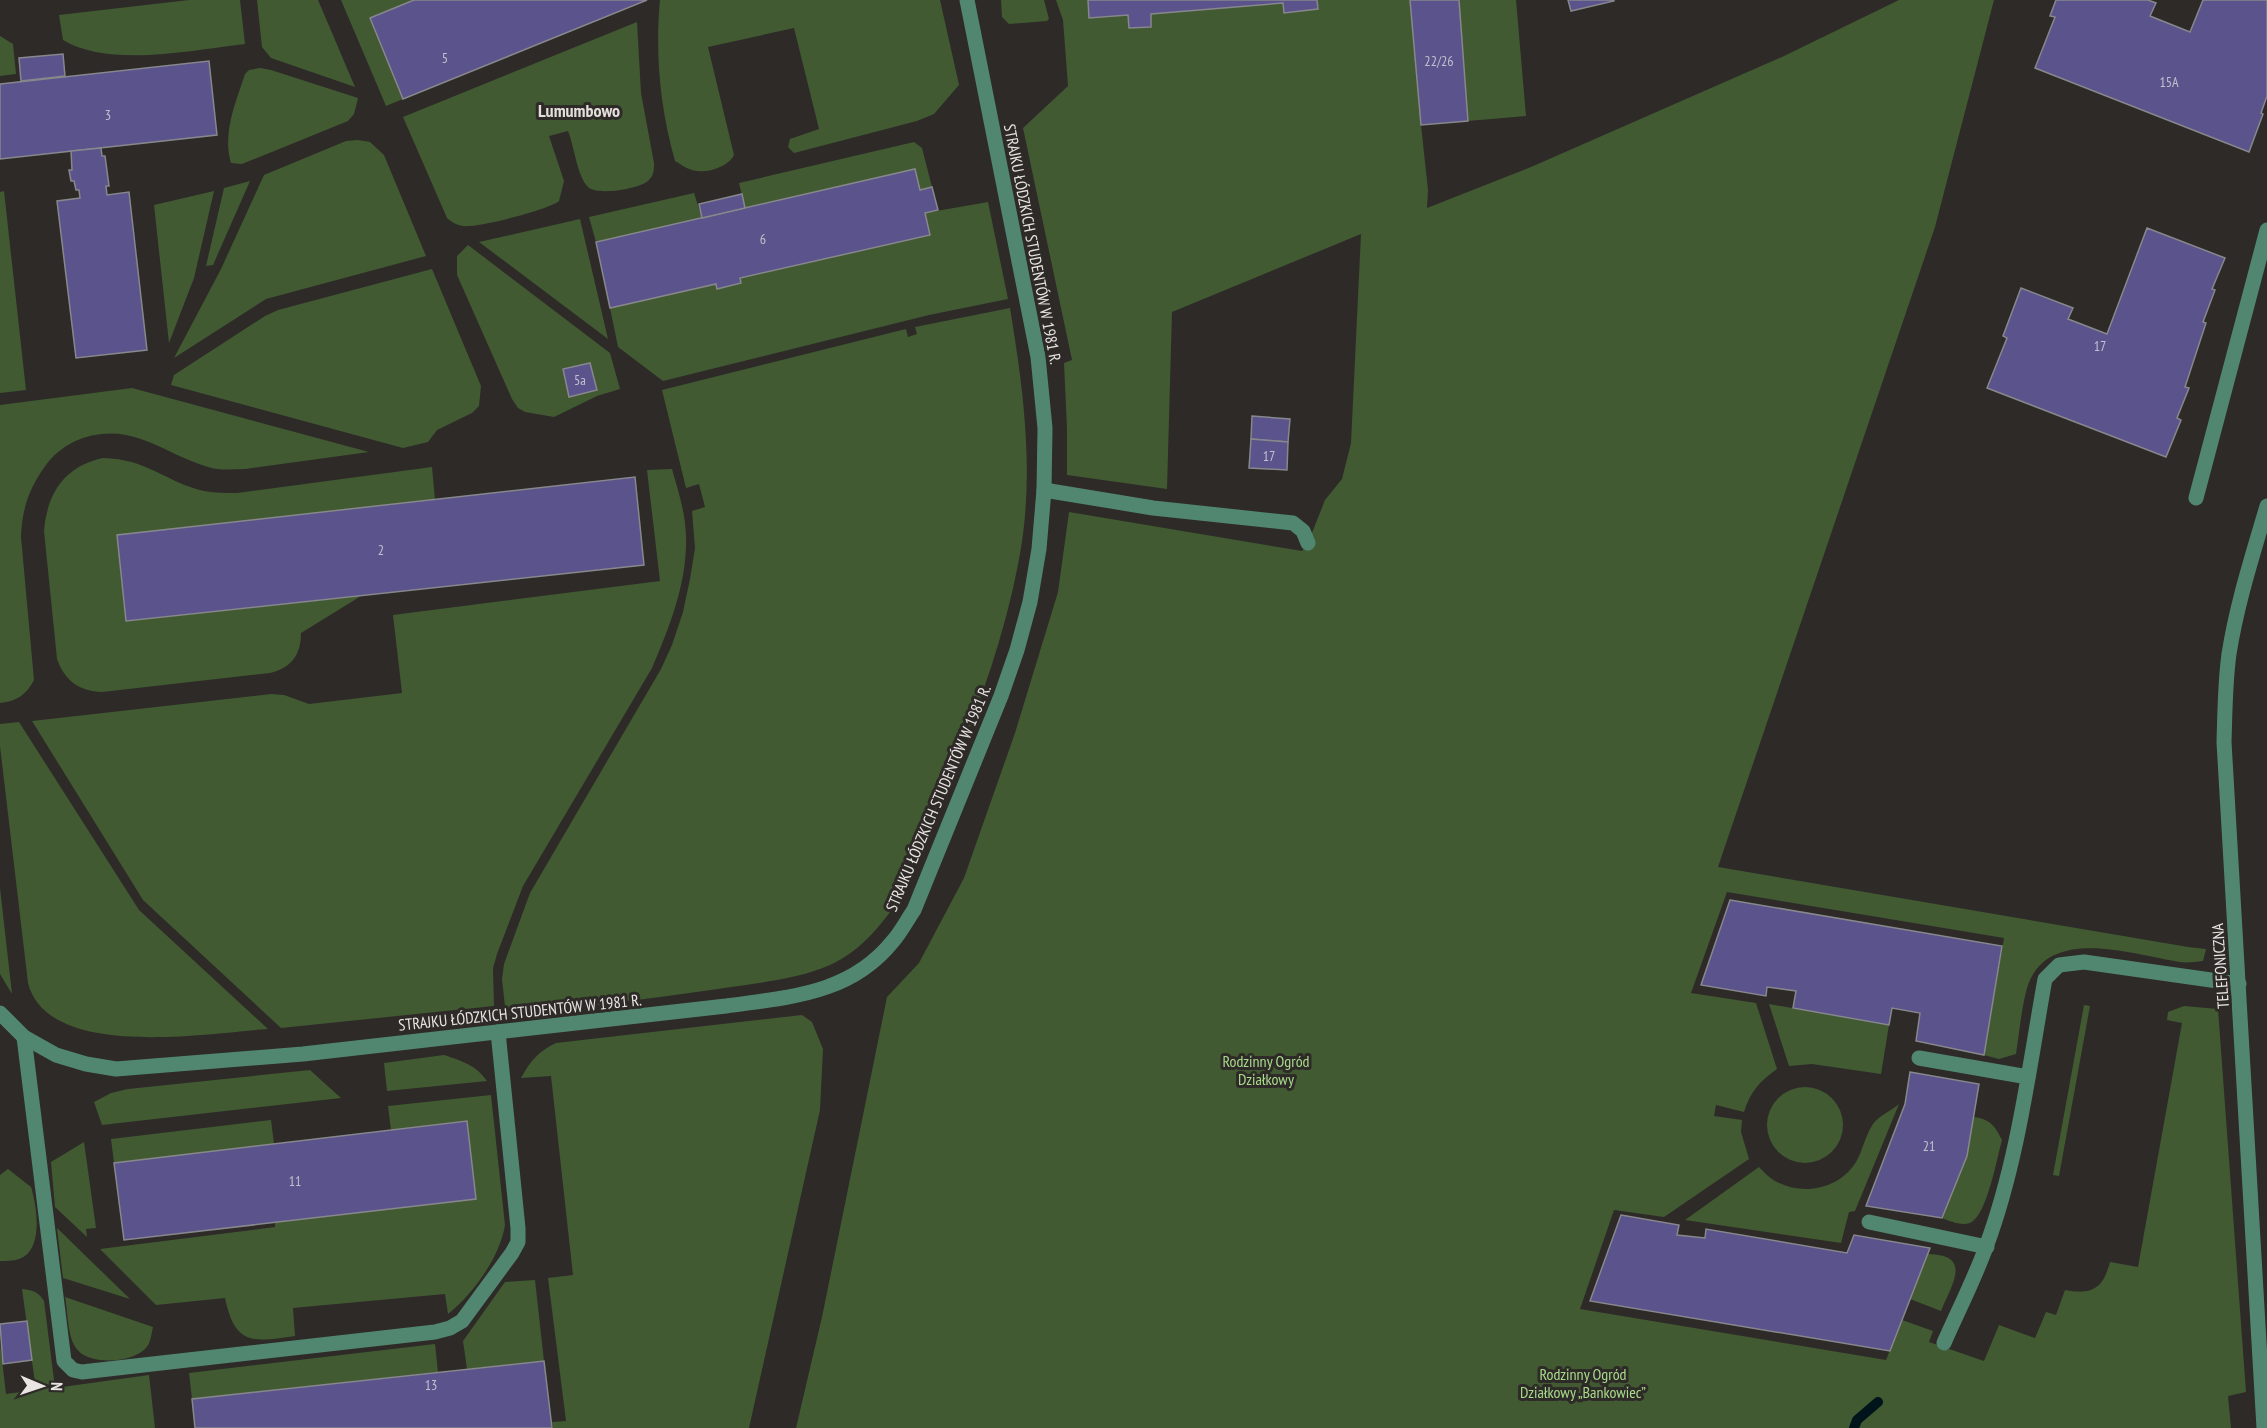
<svg xmlns="http://www.w3.org/2000/svg" width="2267" height="1428" font-family="'PT Sans Narrow',sans-serif">
<rect width="100%" height="100%" fill="#2e2a28"/>
<g fill="#415a32" fill-rule="evenodd">
<path d="M189,0H240L245,44C193,50 109,68 63,40L59,15Z"/>
<path d="M257,0H318L355,87L271,58L262,47Z"/>
<path d="M341,0H414L370,18L403,99L386,106Z"/>
<path d="M660,0H940L959,85L934,114L917,121L794,153L788,147L790,139L819,129L794,28L708,47L734,155C729,166 709,173 697,171C688,170 682,165 675,161C660,108 655,54 660,0Z"/>
<path d="M1001,0H1044L1049,19L1047,21L1009,24L1002,17Z"/>
<path d="M1056,0H1516L1526,116L1421,125L1428,190L1427,208L1531,167L1784,56L1899,0H1994L1935,227L1718,867L2188,947L2206,949L2203,961C2195,962 2187,963 2180,962C2137,956 2057,927 2031,978C2023,992 2019,1036 2016,1054L1999,1059L1984,1055L2004,938L1727,892L1691,993L1756,1003L1777,1069C1760,1081 1750,1092 1744,1112L1716,1105L1714,1116L1742,1120L1741,1132L1749,1159L1664,1217L1614,1210L1580,1309L1886,1360L1902,1320L1933,1331L1929,1342L1984,1361L1999,1325L2035,1338L2046,1312L2056,1315L2065,1290C2092,1295 2103,1289 2110,1262L2138,1267L2182,1023L2167,1020L2168,1012L2184,1006L2218,1009L2246,1392L2228,1396L2231,1428H796L822,1317L887,997L919,963L964,878L1015,733L1058,592L1069,512L1302,551L1308,543L1325,500L1342,479L1351,443L1361,234L1172,312L1167,489L1067,475V429L1064,363L1072,360L1023,128L1068,86L1063,20Z"/>
<path d="M637,22L641,93L654,163C654,170 654,175 649,180C641,189 597,196 588,187C577,176 574,145 568,131L549,136L564,181L559,201C548,210 477,228 463,226C457,225 451,222 447,218L403,117Z"/>
<path d="M0,36L13,44L16,74L0,76Z"/>
<path d="M260,68L271,70L358,98L354,114L348,121L242,164L231,163C222,133 236,102 245,74L249,70Z"/>
<path d="M358,140L370,142L384,155L426,256L266,299L174,358L221,269L264,175L346,141Z"/>
<path d="M914,142L922,148L932,187L920,190L915,169L745,208L739,183Z"/>
<path d="M250,181L213,265L206,266L224,188Z"/>
<path d="M4,191L26,390L0,393V192Z"/>
<path d="M214,191L194,278L169,343L154,205Z"/>
<path d="M694,193L702,218L596,242L589,217Z"/>
<path d="M988,202L1008,299L929,315L663,381L618,347L610,308L716,284L717,289L741,283L740,278L930,235L925,213Z"/>
<path d="M580,219L608,339L479,242Z"/>
<path d="M468,245L610,353L620,389L597,396L554,417L525,412L518,408L512,399L457,275V256ZM590,363L596,390L569,397L563,369Z"/>
<path d="M432,269L481,386L479,406L472,413L437,430L428,442L403,448L171,385L174,375L265,316L278,310Z"/>
<path d="M1010,308C1023,387 1034,468 1021,548C1001,668 948,780 903,893C884,922 863,950 830,965C796,980 755,983 718,989C648,999 577,1008 506,1016L502,979L504,964L530,893L661,669L672,645L683,612L690,579L695,548L692,511L705,507L699,484L686,488L662,390L906,329L908,337L917,334L915,327Z"/>
<path d="M132,388L369,452L245,469C233,469 220,471 208,467C184,460 164,447 141,439C107,426 67,436 46,465C29,488 22,509 21,537L34,680C26,695 17,701 0,703V405Z"/>
<path d="M103,458C148,459 165,482 204,491C215,493 226,493 237,493L432,467L435,500L117,535L126,621L361,596L301,633C301,655 291,668 270,673L102,692C79,691 65,681 57,659L44,531C47,493 65,466 103,458Z"/>
<path d="M672,469C677,487 683,505 685,523C691,573 671,624 652,668L523,886L497,954L493,968L494,1006L281,1028L143,900L32,721L271,694L284,695L309,704L402,693L393,615L660,581L647,470Z"/>
<path d="M19,722L139,910L268,1029C209,1033 48,1061 28,983L0,746V724Z"/>
<path d="M0,888L12,994L0,974Z"/>
<path d="M1769,1004L1889,1025L1881,1074L1812,1064L1789,1066Z"/>
<path d="M2084,1005L2090,1006L2059,1176L2053,1175Z"/>
<path d="M802,1015L812,1022L823,1049L820,1110L749,1428H553L552,1422L566,1421L548,1278L573,1275L551,1076L521,1078C530,1061 539,1051 556,1043Z"/>
<path d="M444,1055C462,1061 476,1065 487,1081L387,1091L384,1063Z"/>
<path d="M310,1070L341,1098L102,1125L94,1102L111,1093L128,1089Z"/>
<circle cx="1805" cy="1125" r="38"/>
<path d="M491,1095L505,1225C500,1257 473,1294 448,1314L445,1294L293,1308L295,1336C253,1342 235,1346 225,1298L156,1305L100,1249L275,1227V1222L475,1199L391,1130L388,1106Z"/>
<path d="M1899,1104L1855,1211L1849,1212L1841,1243L1685,1220L1759,1167C1764,1172 1770,1179 1777,1182C1804,1196 1839,1189 1856,1162C1863,1150 1865,1136 1873,1124C1880,1115 1891,1111 1899,1104Z"/>
<path d="M1974,1117C1990,1119 1995,1126 2002,1140C1997,1157 1987,1216 1970,1223C1960,1226 1950,1221 1942,1218Z"/>
<path d="M271,1120L274,1144L114,1163L111,1139Z"/>
<path d="M84,1142L96,1228L86,1229L87,1237L55,1207L51,1162Z"/>
<path d="M8,1169L31,1187C37,1206 44,1251 19,1259C13,1261 6,1261 0,1261V1175Z"/>
<path d="M57,1228L130,1299L63,1278Z"/>
<path d="M1928,1254C1973,1255 1952,1284 1941,1311L1910,1299Z"/>
<path d="M535,1280L544,1361L467,1369L463,1341L505,1282Z"/>
<path d="M22,1289C32,1290 39,1292 44,1301L55,1388L149,1375L155,1428H0V1343L6,1394L36,1390Z"/>
<path d="M65,1297L153,1327C151,1335 151,1343 145,1349C131,1363 88,1366 76,1348C67,1335 68,1312 65,1297Z"/>
<path d="M435,1344L438,1372L192,1399L189,1373Z"/>
</g>
<g fill="none" stroke-linecap="round" stroke-linejoin="round">
<path stroke="#00151b" stroke-width="10" d="M1854,1428L1857,1420L1878,1402"/>
</g>
<g fill="#5a538c" stroke="#87878c" stroke-width="1.5">
<path d="M414,0H647L403,99L370,18Z"/>
<path d="M1088,0H1317L1318,9L1284,13L1283,3L1151,14V27L1129,28L1128,15L1089,18Z"/>
<path d="M1410,0H1459L1468,121L1421,125Z"/>
<path d="M1568,0H1614V1L1571,11Z"/>
<path d="M2056,0H2148L2156,3L2150,16L2190,32L2203,0H2267V96L2261,113L2263,114L2249,152L2035,68L2055,17L2050,16Z"/>
<path d="M63,54L65,76L21,81L19,58Z"/>
<path d="M209,61L217,135L0,159V84Z"/>
<path d="M101,148L102,156H105L109,186H106L107,195L129,192L147,350L76,358L57,201L80,198L79,190H76L74,181H71L69,170H72L71,151Z"/>
<path d="M915,169L920,190L932,187L938,210L925,213L930,235L740,278L741,283L717,289L716,284L610,308L596,242Z"/>
<path d="M742,194L745,208L702,218L699,204Z"/>
<path d="M2147,228L2225,258L2212,289L2215,290L2203,322L2206,323L2185,387L2189,388L2177,418L2181,420L2166,457L1987,388L2007,338L2003,336L2021,288L2073,308L2068,319L2107,334Z"/>
<path d="M590,363L597,390L569,397L563,369Z"/>
<path d="M1252,416L1290,419L1288,442L1251,439Z"/>
<path d="M1251,439L1288,442L1287,470L1249,468Z"/>
<path d="M635,477L644,565L126,621L117,535Z"/>
<path d="M1730,900L2002,946L1984,1055L1916,1041L1920,1013L1892,1008L1889,1025L1793,1008L1796,991L1767,987L1766,996L1701,985Z"/>
<path d="M1910,1072L1979,1084L1967,1156L1942,1218L1866,1206L1905,1104Z"/>
<path d="M467,1121L476,1199L124,1240L114,1163Z"/>
<path d="M1621,1215L1679,1225L1677,1235L1705,1238L1706,1229L1847,1253L1854,1235L1930,1248L1890,1351L1590,1301Z"/>
<path d="M27,1321L32,1360L3,1364L0,1324Z"/>
<path d="M544,1361L552,1428H195L192,1399Z"/>
</g>
<g fill="none" stroke-linecap="round" stroke-linejoin="round">
<g stroke="#518770" stroke-width="15">
<path d="M1044,490L1153,508L1293,523L1303,531L1308,543"/>
<path d="M2196,498L2267,230"/>
<path d="M0,1013L24,1037L56,1055L86,1064L116,1069L303,1054L726,1006C788,997 850,995 893,941C901,932 907,920 914,910L1001,696L1017,650L1030,602L1039,549L1044,490L1045,428L1038,357L967,0"/>
<path d="M24,1037L64,1361L73,1370L82,1372L435,1332L450,1328L462,1321L512,1253L518,1242V1228L498,1032"/>
<path d="M1919,1058L2028,1077"/>
<path d="M1869,1222L1987,1247"/>
<path d="M1944,1343C1958,1311 1974,1280 1986,1247C2018,1161 2029,1068 2045,979L2059,965L2084,962L2239,984"/>
<path d="M2264,1428L2224,742C2225,712 2225,683 2229,654C2237,603 2253,554 2267,506"/>
</g>
</g>
<g text-anchor="middle" dominant-baseline="central" stroke-width="6" stroke-linejoin="round" paint-order="stroke">
<g font-size="14" fill="#c4c0cd">
<text x="445" y="58">5</text>
<text x="1439" y="61">22/26</text>
<text x="2169" y="82">15A</text>
<text x="108" y="115">3</text>
<text x="763" y="239">6</text>
<text x="2100" y="346">17</text>
<text x="580" y="380">5a</text>
<text x="1269" y="456">17</text>
<text x="381" y="550">2</text>
<text x="1929" y="1146">21</text>
<text x="295" y="1181">11</text>
<text x="431" y="1385">13</text>
</g>
<g font-size="16" fill="#e8e5e3" stroke="#2e2a28">
<text transform="translate(1033 244) rotate(79)">STRAJKU ŁÓDZKICH STUDENTÓW W 1981 R.</text>
<text transform="translate(938 798) rotate(-67)">STRAJKU ŁÓDZKICH STUDENTÓW W 1981 R.</text>
<text transform="translate(2220 966) rotate(-94)">TELEFONICZNA</text>
<text transform="translate(520 1012) rotate(-6)">STRAJKU ŁÓDZKICH STUDENTÓW W 1981 R.</text>
</g>
<g font-size="16" fill="#a8dc8b" stroke="#2e2a28">
<text x="1266" y="1061">Rodzinny Ogród<tspan x="1266" dy="18">Działkowy</tspan></text>
<text x="1583" y="1374">Rodzinny Ogród<tspan x="1583" dy="18">Działkowy „Bankowiec”</tspan></text>
</g>
<g font-size="18" font-weight="bold" fill="#e5dfdc" stroke="#2e2a28">
<text x="579" y="110">Lumumbowo</text>
</g>
</g>
<g transform="translate(42 1386) rotate(92)" stroke="#2e2a28" stroke-width="4.5" paint-order="stroke">
<path d="M0-4.5L10 22L0 15L-10 22Z" fill="#e8e5e3"/>
<text y="-9" font-size="16" font-weight="bold" text-anchor="middle" fill="#e8e5e3">N</text>
</g>
</svg>
